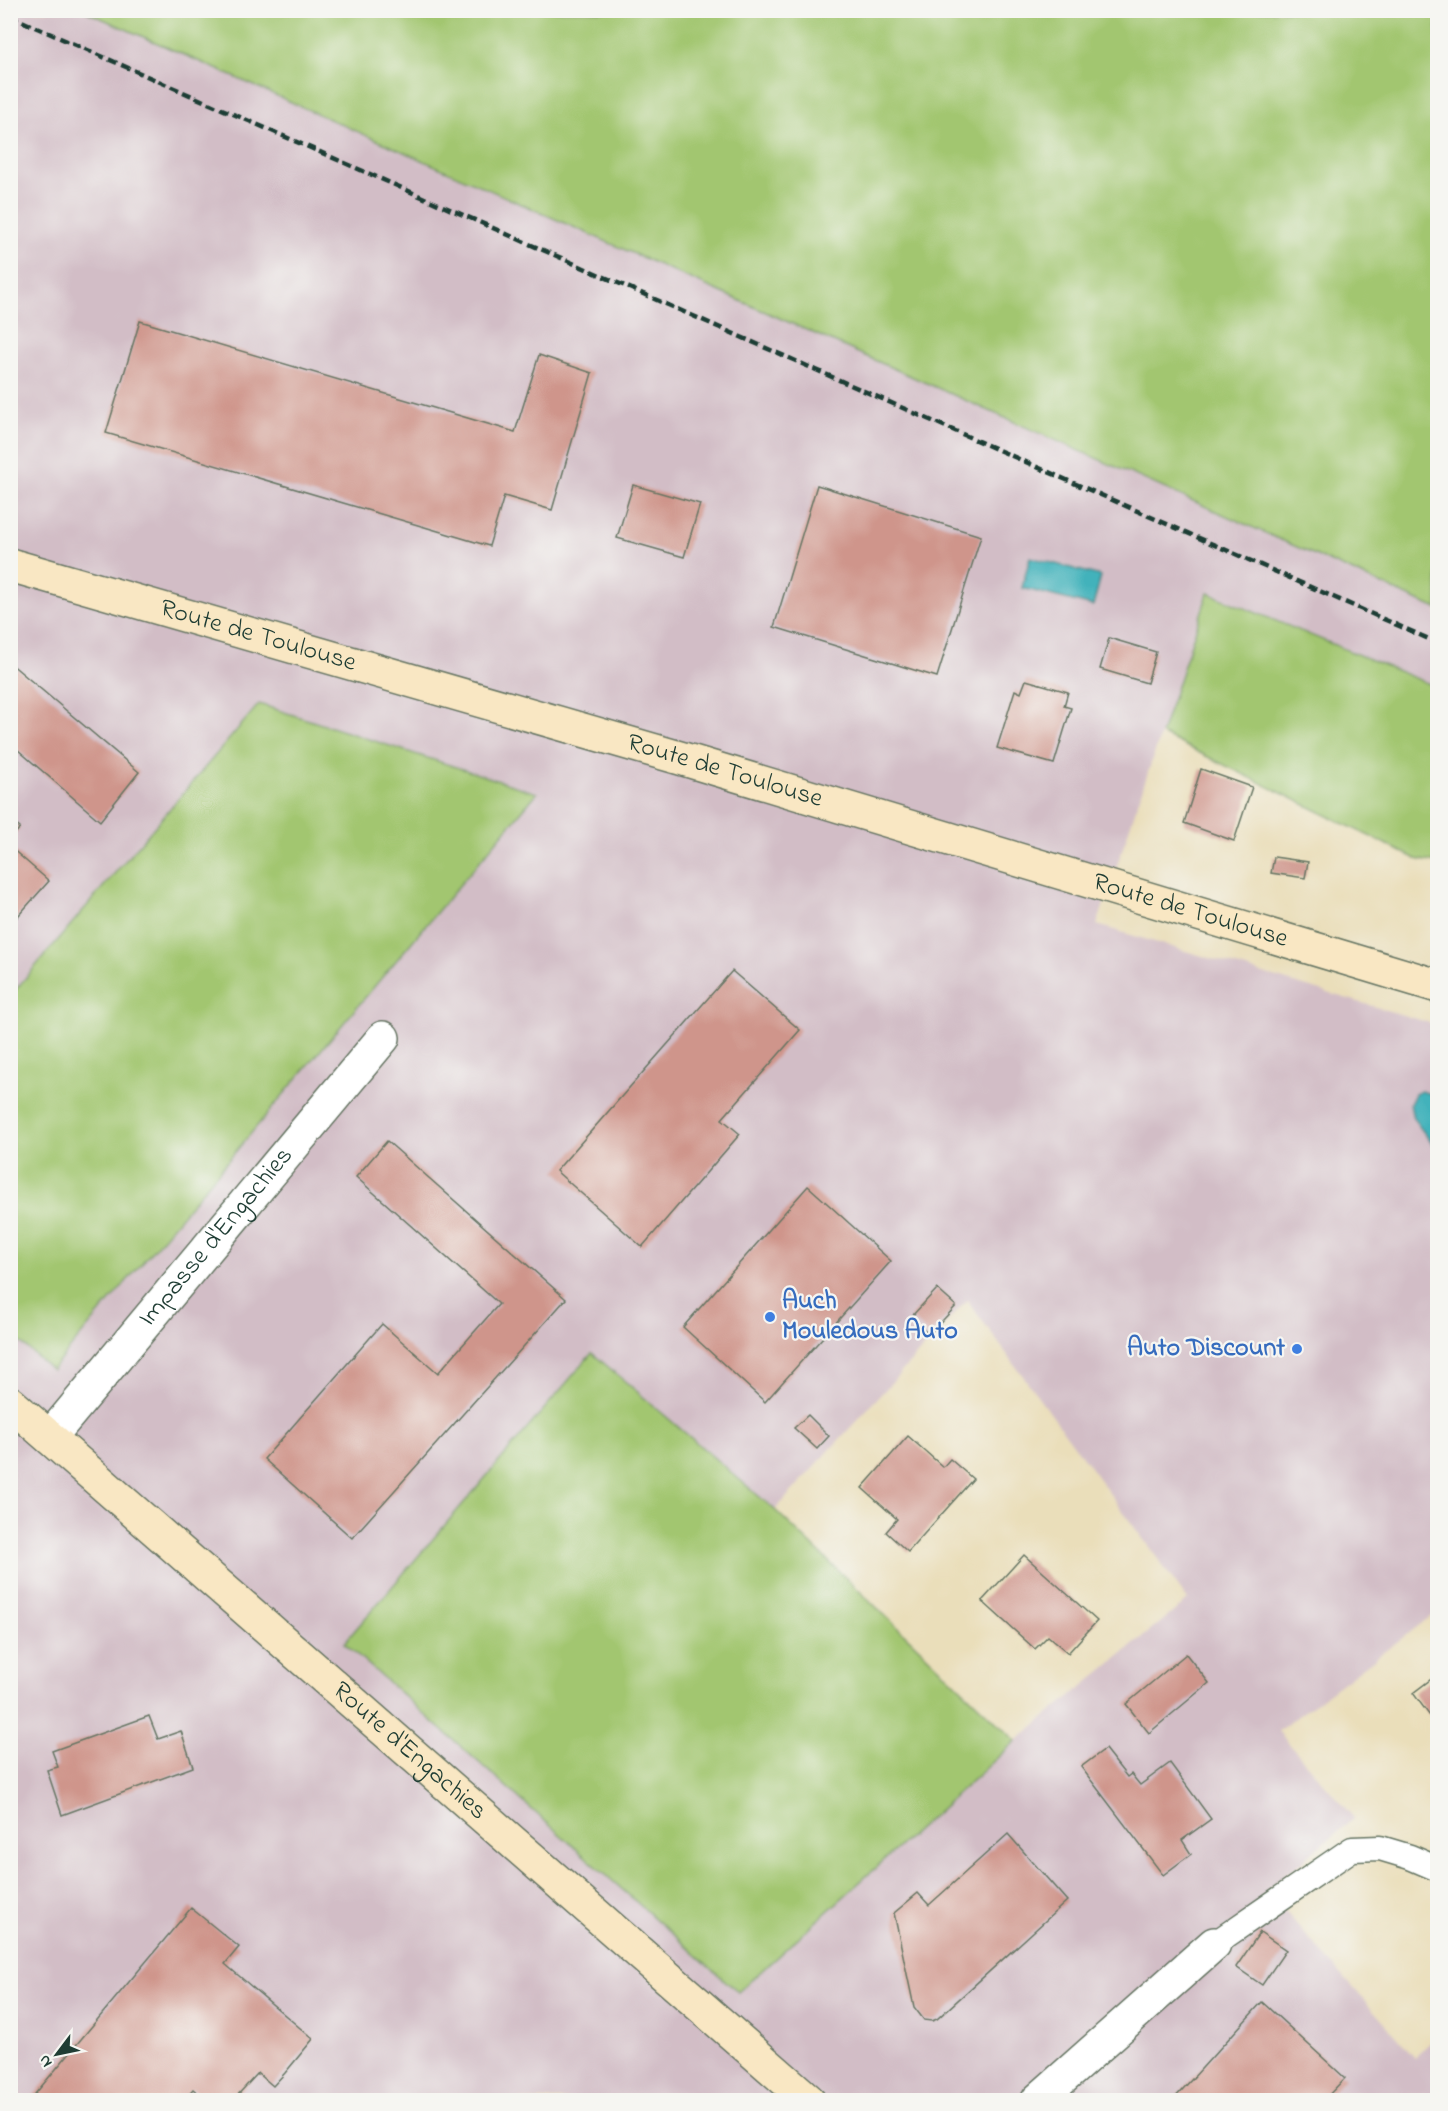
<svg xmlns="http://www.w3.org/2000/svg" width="1448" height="2111" font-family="'Indie Flower',sans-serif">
<rect width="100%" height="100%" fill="#f6f6f2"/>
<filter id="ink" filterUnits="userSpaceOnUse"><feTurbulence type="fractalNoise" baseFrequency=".0167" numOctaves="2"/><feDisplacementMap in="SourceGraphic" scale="12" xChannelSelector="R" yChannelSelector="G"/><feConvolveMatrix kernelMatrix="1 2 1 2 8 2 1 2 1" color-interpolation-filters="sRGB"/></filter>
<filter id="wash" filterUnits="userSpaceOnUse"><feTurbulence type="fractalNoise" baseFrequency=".008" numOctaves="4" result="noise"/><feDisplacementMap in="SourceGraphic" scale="24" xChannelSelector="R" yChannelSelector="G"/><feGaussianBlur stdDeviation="1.35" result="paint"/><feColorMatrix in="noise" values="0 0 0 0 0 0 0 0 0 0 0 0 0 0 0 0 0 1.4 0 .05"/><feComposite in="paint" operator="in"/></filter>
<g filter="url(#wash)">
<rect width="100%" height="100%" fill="#eadeba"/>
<path fill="#d2bdc6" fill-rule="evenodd" d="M11,11H85L1437,609V687L1208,593L1097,925L1437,1025V1612L1278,1731L1354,1818L1267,1891L1415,2057L1437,2036V2100H11V1334L52,1370L259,704L11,995ZM967,1300L1188,1600L1016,1741L738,1992L592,1353L775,1510Z"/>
<g fill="#a2c670" stroke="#608252" stroke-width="1.5">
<path d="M85,11H1437V609Z"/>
<path d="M1208,593L1437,687V863L1416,859L1161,734Z"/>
<path d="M259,704L537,793L52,1370L11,1334V995Z"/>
<path d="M592,1353L775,1510L1016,1741L738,1992L344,1643Z"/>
</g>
<g fill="#43b2bb" stroke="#317878" stroke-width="1.5">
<path d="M1030,557L1101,576L1093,606L1022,588Z"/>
<path d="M1421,1091L1437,1096V1150L1413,1118L1410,1104L1415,1094Z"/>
</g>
<g id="blocks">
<g fill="#cf958b">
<path d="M140,321L515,432L539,355L592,373L552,510L504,496L489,546L106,433Z"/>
<path d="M633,485L700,504L684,557L617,538Z"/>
<path d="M817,485L981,536L937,677L774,627Z"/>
<path d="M1109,638L1156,652L1147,683L1100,669Z"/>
<path d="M10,663L139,772L100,821L10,743Z"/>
<path d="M1026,680L1068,692L1064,706L1071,708L1054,764L997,748L1015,690L1021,693Z"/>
<path d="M1201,769L1252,787L1234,841L1184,823Z"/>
<path d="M10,820L20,828L10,839Z"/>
<path d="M10,847L49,881L10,925Z"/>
<path d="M1274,857L1308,862L1305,878L1271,873Z"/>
<path d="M732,971L800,1030L722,1119L740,1134L642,1247L556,1171Z"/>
<path d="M387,1141L566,1299L352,1538L264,1459L382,1324L438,1373L499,1304L356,1177Z"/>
<path d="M808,1186L891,1261L765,1402L683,1327Z"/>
<path d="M937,1289L956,1306L929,1335L911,1317Z"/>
<path d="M808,1415L829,1436L817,1449L794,1428Z"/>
<path d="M908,1436L943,1467L950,1459L973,1479L908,1552L886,1532L897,1519L862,1488Z"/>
<path d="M1024,1555L1097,1621L1068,1653L1048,1636L1035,1649L982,1601Z"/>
<path d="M1186,1654L1209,1683L1149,1733L1126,1704Z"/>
<path d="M1438,1674V1727L1413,1693Z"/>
<path d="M149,1716L158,1739L181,1731L193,1767L62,1815L47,1770L58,1767L52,1751Z"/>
<path d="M1105,1749L1127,1777L1131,1774L1140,1785L1170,1763L1211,1819L1182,1840L1191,1854L1163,1875L1081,1767Z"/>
<path d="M1008,1834L1067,1901L937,2019L932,2021L924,2020L914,2007L894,1913L918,1893L929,1905Z"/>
<path d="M191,1908L239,1947L225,1964L313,2039L285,2073L273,2086L258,2073L233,2100H206L193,2089L183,2100H30Z"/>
<path d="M1260,1932L1286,1950L1262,1985L1236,1967Z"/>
<path d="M1262,2002L1345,2078L1324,2100H1173Z"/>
</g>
</g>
</g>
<g filter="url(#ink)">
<use href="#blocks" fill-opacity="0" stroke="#667563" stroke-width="1.5"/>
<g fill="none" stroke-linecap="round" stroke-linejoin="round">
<g stroke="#667563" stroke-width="27">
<path id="lane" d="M1214,1944L1352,1849L1380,1848L1410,1857L1438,1869"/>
</g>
<g stroke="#667563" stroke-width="36">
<g id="street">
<path id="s1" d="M50,1437L383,1038"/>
<path d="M1038,2100L1214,1944"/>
</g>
</g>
<g stroke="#667563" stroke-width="36">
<g id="secondary">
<path id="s2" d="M10,565L680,758L1438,986"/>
<path id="s3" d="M10,1403L808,2100"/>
</g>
</g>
<use href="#lane" stroke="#fff" stroke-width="24"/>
<use href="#street" stroke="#fff" stroke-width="33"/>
<use href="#secondary" stroke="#f9e7c3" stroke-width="33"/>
<path stroke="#1f3d34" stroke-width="4.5" stroke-dasharray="9 4.5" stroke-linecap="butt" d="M10,16L1438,643"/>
</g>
</g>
<g fill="#3f7fe0" stroke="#f6f6f2" stroke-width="2">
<circle cx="770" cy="1317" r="6"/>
<circle cx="1297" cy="1349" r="6"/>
</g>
<g text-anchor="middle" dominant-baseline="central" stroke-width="4.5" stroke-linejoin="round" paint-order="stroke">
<g font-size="26" fill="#1f3d34" stroke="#f6f6f2">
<text stroke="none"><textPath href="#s2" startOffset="258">Route de Toulouse</textPath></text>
<text stroke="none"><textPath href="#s2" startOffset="744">Route de Toulouse</textPath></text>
<text stroke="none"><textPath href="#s2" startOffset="1230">Route de Toulouse</textPath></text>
<text stroke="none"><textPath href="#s1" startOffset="260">Impasse d'Engachies</textPath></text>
<text stroke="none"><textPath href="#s3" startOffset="530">Route d'Engachies</textPath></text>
</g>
<g font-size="26" font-weight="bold" fill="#366cbe" stroke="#f6f6f2" text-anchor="start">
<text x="782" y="1302">Auch<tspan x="782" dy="30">Mouledous Auto</tspan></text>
<text x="1285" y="1349" text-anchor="end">Auto Discount</text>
</g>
</g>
<rect width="1448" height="2111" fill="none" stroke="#f6f6f2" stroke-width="36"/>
<g transform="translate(57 2054) rotate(238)" stroke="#f6f6f2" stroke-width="4.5" paint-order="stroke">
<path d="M0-4.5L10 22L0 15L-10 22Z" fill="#1f3d34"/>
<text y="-9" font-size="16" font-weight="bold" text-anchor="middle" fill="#1f3d34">N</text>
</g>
</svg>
